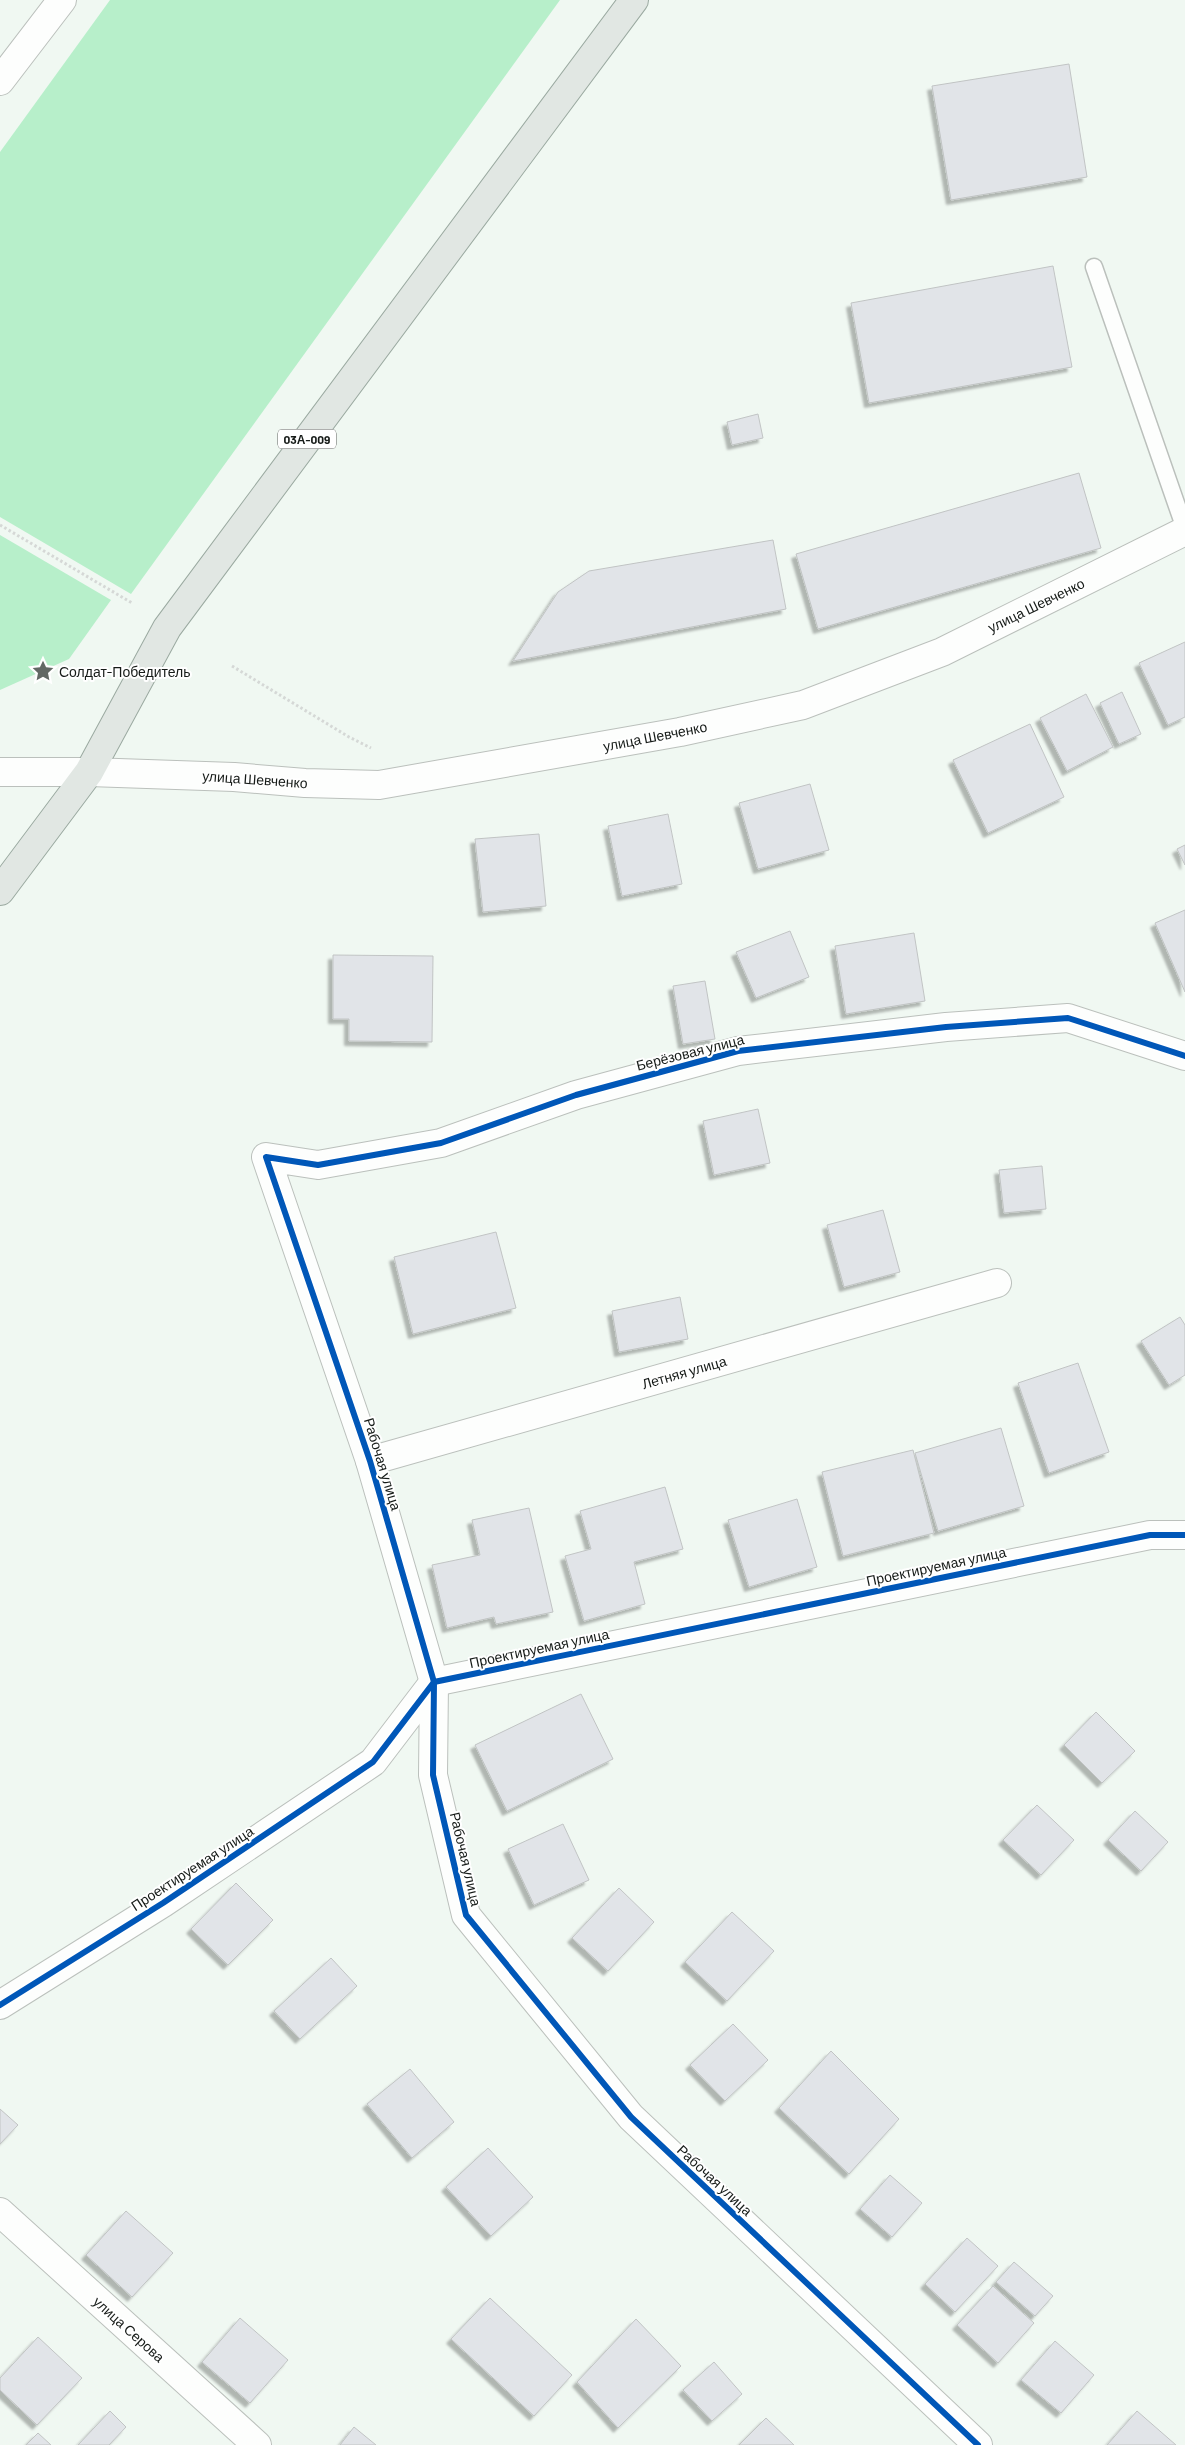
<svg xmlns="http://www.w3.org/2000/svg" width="1185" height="2445" font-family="Barlow,sans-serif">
<defs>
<filter id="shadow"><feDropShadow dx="-4.5" dy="4.5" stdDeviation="1" flood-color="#0004"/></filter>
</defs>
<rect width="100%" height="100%" fill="#f0f8f2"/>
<g fill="#b7efca">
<path d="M110,0H560L131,594L0,517V152Z"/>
<path d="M0,535L111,600L69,659L0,690Z"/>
</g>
<g fill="#e1e4e8" stroke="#c1c4c4" filter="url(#shadow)">
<path d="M1069,64L1087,177L951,200L932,86Z"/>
<path d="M1053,266L1072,367L869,403L851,303Z"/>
<path d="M758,414L763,438L732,445L727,422Z"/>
<path d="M1079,473L1101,548L818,629L796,554Z"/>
<path d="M773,540L786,609L513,661L558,592L589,571Z"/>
<path d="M1185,642V717L1168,725L1139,663Z"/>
<path d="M1122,692L1141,734L1119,744L1100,703Z"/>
<path d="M1086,694L1113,747L1067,771L1040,718Z"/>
<path d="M1030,724L1064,797L988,833L953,760Z"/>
<path d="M810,784L829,850L758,869L739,803Z"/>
<path d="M668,814L682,884L622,896L608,826Z"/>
<path d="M539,834L546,906L483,912L475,839Z"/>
<path d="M1185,845V865L1177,849Z"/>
<path d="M1185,910V992L1155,923Z"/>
<path d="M790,931L809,977L756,998L736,952Z"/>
<path d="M914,933L925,1001L846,1014L835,946Z"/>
<path d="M333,955L433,956L432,1042L349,1041V1019H333Z"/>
<path d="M705,981L715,1039L683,1044L673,986Z"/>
<path d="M758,1109L770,1163L714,1175L703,1121Z"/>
<path d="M1042,1166L1046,1209L1004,1213L999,1170Z"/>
<path d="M883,1210L900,1272L844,1287L827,1225Z"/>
<path d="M496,1232L516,1308L413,1334L394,1257Z"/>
<path d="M680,1297L688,1339L619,1352L612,1311Z"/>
<path d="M1180,1317L1185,1325V1375L1169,1385L1141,1341Z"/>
<path d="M1078,1363L1109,1452L1049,1473L1018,1383Z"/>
<path d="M1001,1428L1024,1506L938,1531L915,1453Z"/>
<path d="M913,1450L934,1533L843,1556L822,1472Z"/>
<path d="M665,1487L683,1549L634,1562L645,1604L584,1621L565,1556L591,1549L580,1511Z"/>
<path d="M797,1499L817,1567L749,1587L728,1520Z"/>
<path d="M529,1508L553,1612L496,1624L494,1617L447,1628L432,1565L480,1555L472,1520Z"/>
<path d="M581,1694L613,1759L507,1811L475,1745Z"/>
<path d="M1096,1712L1135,1751L1102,1783L1064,1745Z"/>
<path d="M1037,1805L1074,1840L1041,1875L1003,1840Z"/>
<path d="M1135,1811L1168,1842L1141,1871L1108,1840Z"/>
<path d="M563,1824L589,1880L534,1905L508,1849Z"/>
<path d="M236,1883L273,1920L228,1965L191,1929Z"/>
<path d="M619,1888L654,1922L608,1971L572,1938Z"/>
<path d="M732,1912L774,1951L727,2001L685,1962Z"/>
<path d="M331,1958L357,1986L300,2039L274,2011Z"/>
<path d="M733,2024L768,2060L725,2101L690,2065Z"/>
<path d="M831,2051L899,2119L849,2174L779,2108Z"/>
<path d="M410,2069L454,2122L412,2158L367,2104Z"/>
<path d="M0,2109L18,2125L0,2144Z"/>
<path d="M488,2148L533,2197L491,2236L446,2187Z"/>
<path d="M890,2175L922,2203L892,2237L860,2209Z"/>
<path d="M126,2211L173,2253L132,2297L86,2255Z"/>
<path d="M967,2238L998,2266L955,2312L925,2284Z"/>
<path d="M1014,2262L1053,2296L1035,2316L996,2282Z"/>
<path d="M993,2286L1034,2323L998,2363L957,2325Z"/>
<path d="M490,2298L572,2375L534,2416L451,2339Z"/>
<path d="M240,2318L288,2360L250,2403L202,2362Z"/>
<path d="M636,2319L681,2366L618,2428L577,2382Z"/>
<path d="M38,2337L82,2378L37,2425L0,2390V2378Z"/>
<path d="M1055,2341L1094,2375L1061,2413L1021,2380Z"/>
<path d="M714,2362L742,2394L712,2421L683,2390Z"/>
<path d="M110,2411L126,2427L109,2445H78Z"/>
<path d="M1137,2411L1176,2445H1107Z"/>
<path d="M766,2418L794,2445H739Z"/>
<path d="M354,2427L376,2445H340Z"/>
<path d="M38,2433L51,2445H26Z"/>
</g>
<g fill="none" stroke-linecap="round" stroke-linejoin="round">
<g stroke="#bbc0bc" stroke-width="19">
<path id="service" d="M1094,267L1185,529"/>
</g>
<g stroke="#bbc0bc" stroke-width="30">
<g id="minor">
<path d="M0,81L62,0"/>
<path d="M0,772H89"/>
<path d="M370,1461L997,1283"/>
<path d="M0,2005L163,1903L373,1762L434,1682L1150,1535H1185"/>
<path d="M0,2212L257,2445"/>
<path d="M978,2445L631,2117L466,1915L433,1775L434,1682L370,1461L266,1157L318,1165L441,1143L576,1095L738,1051L946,1027L1068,1018L1185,1056"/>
</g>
</g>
<g stroke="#bbc0bc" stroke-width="30">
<path id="secondary" d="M89,772L234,777L305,783L379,785L680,732L803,705L942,652L1185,531"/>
</g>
<g stroke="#9aa9a0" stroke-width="30">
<path id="primary" d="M0,891L89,772L167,628L634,0"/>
</g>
<g stroke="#d5d8d6" stroke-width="3" stroke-dasharray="2.5 2.5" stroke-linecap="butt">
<path d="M0,525L132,603"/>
<path d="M232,666L349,737L371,748"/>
</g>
<use href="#service" stroke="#fdfefd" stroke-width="16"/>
<use href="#minor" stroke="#fdfefd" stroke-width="28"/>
<use href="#secondary" stroke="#fdfefd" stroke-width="28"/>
<use href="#primary" stroke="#e1e7e3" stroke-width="28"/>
<g stroke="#fff" stroke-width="9">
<g id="cycleway">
<path d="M0,2005L163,1903L373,1762L434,1682L1150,1535H1185"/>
<path d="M978,2445L631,2117L466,1915L433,1775L434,1682L370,1461L266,1157L318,1165L441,1143L576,1095L738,1051L946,1027L1068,1018L1185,1056"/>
</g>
</g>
<use href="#cycleway" stroke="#0057b8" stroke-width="6"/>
</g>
<defs>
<g id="sight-bare" transform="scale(1.725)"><path d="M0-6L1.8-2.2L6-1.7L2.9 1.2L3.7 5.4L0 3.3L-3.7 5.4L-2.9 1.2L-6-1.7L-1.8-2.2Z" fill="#626864" stroke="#fff" stroke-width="2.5" paint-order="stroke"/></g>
</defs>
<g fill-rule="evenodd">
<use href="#sight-bare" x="43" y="671"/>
</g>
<g text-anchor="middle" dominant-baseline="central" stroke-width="4" stroke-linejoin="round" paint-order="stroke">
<rect fill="#fff" stroke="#5c5f5d" stroke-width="1" x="278" y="429.5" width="58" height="19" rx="4"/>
<g font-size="12" font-weight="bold" fill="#161b18">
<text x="307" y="439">03А-009</text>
</g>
<g font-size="14" fill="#161b18" stroke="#fff">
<text transform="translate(1036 605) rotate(-26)">улица Шевченко</text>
<text transform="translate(655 736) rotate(-11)">улица Шевченко</text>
<text transform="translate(255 779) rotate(4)">улица Шевченко</text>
<text transform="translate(690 1052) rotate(-14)">Берёзовая улица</text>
<text transform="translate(684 1372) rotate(-16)">Летняя улица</text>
<text transform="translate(383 1464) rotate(73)">Рабочая улица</text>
<text transform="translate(936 1566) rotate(-12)">Проектируемая улица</text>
<text transform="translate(539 1648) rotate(-12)">Проектируемая улица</text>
<text transform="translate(466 1859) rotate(77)">Рабочая улица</text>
<text transform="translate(192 1868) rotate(-33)">Проектируемая улица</text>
<text transform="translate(715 2180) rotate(43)">Рабочая улица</text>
<text transform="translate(129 2329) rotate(42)">улица Серова</text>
</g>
<g font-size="14" fill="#161b18" stroke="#fff" text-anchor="start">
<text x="59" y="671">Солдат-Победитель</text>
</g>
</g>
</svg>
